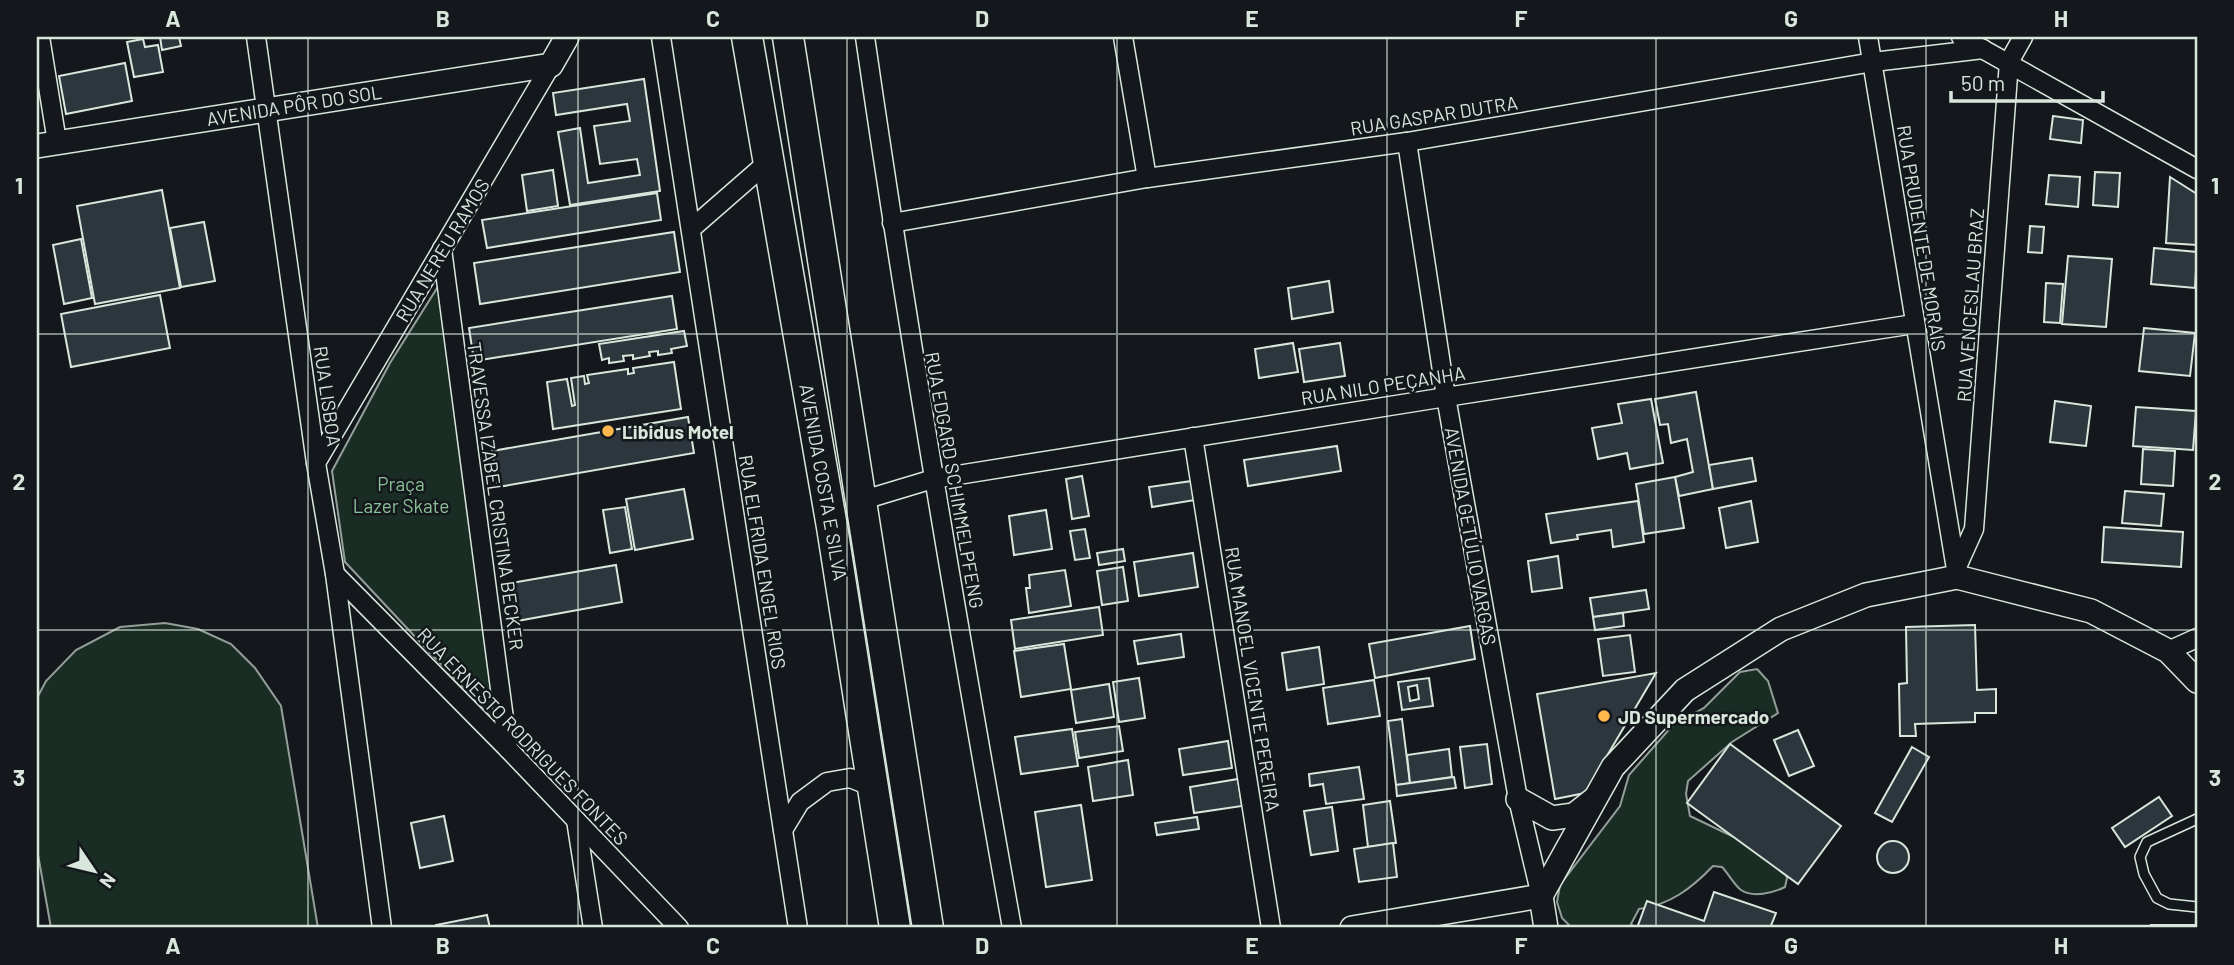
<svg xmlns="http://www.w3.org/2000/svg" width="2234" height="965" font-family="Barlow,sans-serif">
<rect width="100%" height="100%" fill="#14181c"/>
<g fill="#1a2d24" stroke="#939e99" stroke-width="2">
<path d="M439,285L495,722L345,562L332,471L390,363Z"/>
<path d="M165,623L198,629L231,644L255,668L281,706L318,928H51L37,849V698L46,681L76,650L120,627Z"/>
<path d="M1757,669L1768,681L1778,713L1732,742L1688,781L1686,794L1690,816L1782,860L1787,878L1785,887C1773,893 1753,898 1741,890C1734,885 1728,873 1722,867L1713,866C1692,888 1670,905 1639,909L1631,924L1635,928H1572L1562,918L1557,902L1560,885L1620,806L1629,775L1673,725L1704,708L1740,672Z"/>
</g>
<g fill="#2c363c" stroke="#d8e6dc" stroke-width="2" fill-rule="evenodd">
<path d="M160,37H179L181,46L162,50Z"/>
<path d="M143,39L145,47L158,45L163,72L134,77L127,42Z"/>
<path d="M125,63L132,101L66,114L59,76Z"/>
<path d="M644,79L660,191L570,205L558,132L580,128L588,183L640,175L637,159L600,164L594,126L630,121L627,104L556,115L553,93Z"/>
<path d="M2053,116L2083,120L2081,143L2050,139Z"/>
<path d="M553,170L558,206L527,211L522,175Z"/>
<path d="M2095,172L2120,173L2118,207L2093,205Z"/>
<path d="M2049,175L2080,177L2078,207L2046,204Z"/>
<path d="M2170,177L2197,194V245L2166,243Z"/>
<path d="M162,190L180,288L95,304L77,206Z"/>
<path d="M657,193L661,220L487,248L482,220Z"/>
<path d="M204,222L215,281L181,287L170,228Z"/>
<path d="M2030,226L2044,227L2042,253L2028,252Z"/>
<path d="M674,232L680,272L480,304L474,263Z"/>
<path d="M81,239L92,298L64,304L53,245Z"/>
<path d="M2154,248L2197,252L2195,288L2151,284Z"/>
<path d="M2068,256L2112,259L2106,327L2062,324Z"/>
<path d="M1329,281L1333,312L1292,319L1288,288Z"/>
<path d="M2046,283L2063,284L2060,323L2044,322Z"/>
<path d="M160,295L170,348L71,367L61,314Z"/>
<path d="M672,296L677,329L474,361L469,328Z"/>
<path d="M2144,328L2195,333L2190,376L2139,371Z"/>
<path d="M684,331L687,346L671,349L672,353L658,355V351L649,352L650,356L633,359V355L623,356L624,361L609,363V358L602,360L599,344Z"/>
<path d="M1293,343L1298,372L1259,378L1255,349Z"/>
<path d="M1340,343L1345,376L1304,382L1299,349Z"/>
<path d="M674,362L681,409L553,429L547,382L567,379L572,406L575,405L571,378L584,376L585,384L589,383L587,375L628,369V374L634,373L633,368Z"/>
<path d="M1696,392L1713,489L1679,496L1675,477L1693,472L1687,439L1671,443L1668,424L1660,425L1655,399Z"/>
<path d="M1651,399L1663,463L1630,469L1627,453L1598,459L1592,428L1622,423L1618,404Z"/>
<path d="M2055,401L2091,406L2086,446L2050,442Z"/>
<path d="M2136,407L2196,411L2193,450L2133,446Z"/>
<path d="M688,417L694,453L498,487L492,451Z"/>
<path d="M1337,446L1341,471L1248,486L1244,460Z"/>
<path d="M2143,449L2175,451L2173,486L2141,484Z"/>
<path d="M1752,458L1756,481L1713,489L1709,465Z"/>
<path d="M1082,476L1089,516L1072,519L1066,479Z"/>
<path d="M1675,477L1684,528L1644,534L1636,484Z"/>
<path d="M1192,481L1195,500L1152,507L1149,487Z"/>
<path d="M684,489L693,539L635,550L626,499Z"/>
<path d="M2125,491L2164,494L2161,526L2122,523Z"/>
<path d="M1638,501L1644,542L1613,547L1611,530L1577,535L1578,539L1551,543L1546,514Z"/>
<path d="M1751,501L1758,542L1726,548L1719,508Z"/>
<path d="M625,507L632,549L610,553L603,510Z"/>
<path d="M1046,510L1052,549L1014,555L1009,516Z"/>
<path d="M2104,527L2183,532L2181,567L2102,562Z"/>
<path d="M1085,529L1090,558L1075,560L1070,531Z"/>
<path d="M1123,549L1125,561L1099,565L1097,553Z"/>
<path d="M1193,553L1198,587L1139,596L1134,562Z"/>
<path d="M1558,556L1562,588L1532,592L1528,561Z"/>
<path d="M616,565L622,602L517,621L511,583Z"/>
<path d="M1123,567L1128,601L1102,605L1097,571Z"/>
<path d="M1065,570L1071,606L1029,613L1026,588H1030L1029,575Z"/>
<path d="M1646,590L1649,609L1593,617L1590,598Z"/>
<path d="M1099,607L1103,635L1015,649L1011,620Z"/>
<path d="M1623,613L1624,626L1595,630L1593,617Z"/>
<path d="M1975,625L1977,690L1996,689V713H1975V722L1915,724L1916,736H1900L1899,684L1907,683L1906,627Z"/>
<path d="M1470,626L1475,659L1375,678L1369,644Z"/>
<path d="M1181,634L1184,657L1138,664L1134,641Z"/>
<path d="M1630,635L1635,672L1603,676L1598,639Z"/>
<path d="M1064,644L1071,689L1021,697L1014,651Z"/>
<path d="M1319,647L1324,684L1287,690L1282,653Z"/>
<path d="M1656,673L1585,793L1555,799L1537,694Z"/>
<path d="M1139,678L1145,718L1119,722L1113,682Z"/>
<path d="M1429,678L1433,706L1402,710L1398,682ZM1417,685L1419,699L1410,701L1408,687Z"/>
<path d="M1374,680L1380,716L1328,724L1323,688Z"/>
<path d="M1109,684L1114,717L1076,723L1071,690Z"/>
<path d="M1402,719L1410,783L1396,785L1388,721Z"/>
<path d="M1119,726L1123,751L1079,758L1075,732Z"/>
<path d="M1072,729L1078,766L1021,774L1015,737Z"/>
<path d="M1798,730L1814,766L1789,776L1774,740Z"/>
<path d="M1228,741L1232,768L1183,775L1179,749Z"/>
<path d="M1487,744L1492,784L1465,788L1460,747Z"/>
<path d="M1730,744L1841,826L1798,884L1687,803Z"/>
<path d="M1912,747L1929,757L1892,822L1875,813Z"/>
<path d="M1449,749L1452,777L1410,783L1407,755Z"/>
<path d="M1128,760L1133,795L1093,801L1088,767Z"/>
<path d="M1359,767L1364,799L1326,804L1323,784L1310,786L1309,774Z"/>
<path d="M1454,777L1456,788L1397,796L1396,785Z"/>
<path d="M1238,779L1242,806L1194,813L1190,787Z"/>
<path d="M2159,797L2172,816L2125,847L2112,828Z"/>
<path d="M1390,801L1396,843L1368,847L1363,805Z"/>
<path d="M1081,805L1092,880L1046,887L1035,812Z"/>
<path d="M1332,807L1338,851L1311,855L1304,811Z"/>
<path d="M444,816L453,861L420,868L411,823Z"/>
<path d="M1197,817L1199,829L1157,835L1155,823Z"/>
<circle cx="1893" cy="857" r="16"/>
<path d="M1393,843L1397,877L1359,882L1354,849Z"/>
<path d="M1714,892L1776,913L1770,928H1637L1647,901L1704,921Z"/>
<path d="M487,915L490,928H436V925Z"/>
<rect x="2151" y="925" width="46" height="3"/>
</g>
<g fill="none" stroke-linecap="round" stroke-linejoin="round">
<g stroke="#d8e6dc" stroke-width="12">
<path id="service" d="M2197,819L2147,842L2140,857L2144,874L2157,898L2169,904L2197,907"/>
</g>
<g stroke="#d8e6dc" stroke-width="21">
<g id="minor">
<path d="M40,37L57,142"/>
<path d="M256,37L316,463L335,574L382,928"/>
<path d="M661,37L798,928"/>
<path d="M865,37C908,335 959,632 1012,928"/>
<path d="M1123,37L1147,178"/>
<path d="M1868,37L1956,569"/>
<path d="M1961,37L2197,169"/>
<path d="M1407,142L1446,397L1518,799L1541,896"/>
<path d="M892,223L1147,178L1407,142L1873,62L1983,49"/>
<path d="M691,229L769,161"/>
<path d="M442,249L508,749"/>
<path d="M1193,437L1271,928"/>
<path d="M316,463L551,65"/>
<path d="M860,501L933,479L1446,397L1914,324"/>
<path d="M335,574L508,749L679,928"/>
<path d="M1957,577L1956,569L1974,529L2009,62L2023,37"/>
<path d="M2168,651L2197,638"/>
<path d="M576,820L593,928"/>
<path d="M783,830L800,802L827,782L850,778L873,787"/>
</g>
</g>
<g stroke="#d8e6dc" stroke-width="26">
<g id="tertiary">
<path d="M37,146L551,65L567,37"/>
<path d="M1518,799L1552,818L1574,815L1593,800"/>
<path d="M1541,896L1613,767L1685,690L1781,629L1866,595L1957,577L2091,611L2168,651L2197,681"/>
<path d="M1541,896L1546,928"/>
<path d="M1352,928L1541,896"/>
</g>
</g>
<g stroke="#d8e6dc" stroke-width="33">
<g id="primary">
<path d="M747,37L832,527L895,928"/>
<path d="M788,37L928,928"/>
</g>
</g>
<use href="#service" stroke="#14181c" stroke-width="9"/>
<use href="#minor" stroke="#14181c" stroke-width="18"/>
<use href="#tertiary" stroke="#14181c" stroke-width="23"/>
<use href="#primary" stroke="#14181c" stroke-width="30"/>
</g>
<path fill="none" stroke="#d8e6dc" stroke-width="2" stroke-opacity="0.55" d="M308,37V928M578,37V928M847,37V928M1117,37V928M1387,37V928M1656,37V928M1926,37V928M37,334H2197M37,630H2197"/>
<g fill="#ffb74d" stroke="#14181c" stroke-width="2.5">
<circle cx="608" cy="431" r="7"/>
<circle cx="1604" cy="716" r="7"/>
</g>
<g text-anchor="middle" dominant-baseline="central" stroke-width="5" stroke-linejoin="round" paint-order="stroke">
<g font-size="19" fill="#d8e6dc" stroke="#14181c">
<text transform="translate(294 105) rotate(-9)">AVENIDA PÔR DO SOL</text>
<text transform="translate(1434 115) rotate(-9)">RUA GASPAR DUTRA</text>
<text transform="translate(1922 238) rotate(81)">RUA PRUDENTE DE MORAIS</text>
<text transform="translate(442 250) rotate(-59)">RUA NEREU RAMOS</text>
<text transform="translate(1970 305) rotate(-86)">RUA VENCESLAU BRAZ</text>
<text transform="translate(1383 385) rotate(-9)">RUA NILO PEÇANHA</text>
<text transform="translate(328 396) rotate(82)">RUA LISBOA</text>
<text transform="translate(955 480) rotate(80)">RUA EDGARD SCHIMMELPFENG</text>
<text transform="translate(824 482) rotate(80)">AVENIDA COSTA E SILVA</text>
<text transform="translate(496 496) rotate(82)">TRAVESSA IZABEL CRISTINA BECKER</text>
<text transform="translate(1471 536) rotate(80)">AVENIDA GETÚLIO VARGAS</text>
<text transform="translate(763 562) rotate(81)">RUA ELFRIDA ENGEL RIOS</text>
<text transform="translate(1253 679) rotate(81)">RUA MANOEL VICENTE PEREIRA</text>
<text transform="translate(523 736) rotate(46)">RUA ERNESTO RODRIGUES FONTES</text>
</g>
<g font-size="19" font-weight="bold" fill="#d8e6dc" stroke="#14181c" text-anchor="start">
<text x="622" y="431">Libidus Motel</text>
<text x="1618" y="716">JD Supermercado</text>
</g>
<g font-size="19" fill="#8ac095" stroke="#14181c">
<text x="401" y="483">Praça<tspan x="401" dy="22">Lazer Skate</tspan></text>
</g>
</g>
<rect width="2234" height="965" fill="none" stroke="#14181c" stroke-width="77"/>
<g transform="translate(94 871) rotate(125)" stroke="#14181c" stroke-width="5" paint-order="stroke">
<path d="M0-5L12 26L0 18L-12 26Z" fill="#d8e6dc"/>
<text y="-10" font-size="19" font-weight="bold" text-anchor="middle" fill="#d8e6dc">N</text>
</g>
<path d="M1951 91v10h152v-10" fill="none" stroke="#d8e6dc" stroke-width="3.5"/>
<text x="1961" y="91" font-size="21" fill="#d8e6dc" stroke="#14181c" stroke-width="5" paint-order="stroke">50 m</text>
<rect x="38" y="38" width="2158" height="888" fill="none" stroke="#d8e6dc" stroke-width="2.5"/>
<g font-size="23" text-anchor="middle" font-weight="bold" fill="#d8e6dc">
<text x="173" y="27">A</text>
<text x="443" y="27">B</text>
<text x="713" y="27">C</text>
<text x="982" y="27">D</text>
<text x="1252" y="27">E</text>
<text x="1521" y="27">F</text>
<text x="1791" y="27">G</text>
<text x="2061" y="27">H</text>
<text x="19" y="194">1</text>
<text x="2215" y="194">1</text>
<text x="19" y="490">2</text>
<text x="2215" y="490">2</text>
<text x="19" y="786">3</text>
<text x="2215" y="786">3</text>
<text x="173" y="954">A</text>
<text x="443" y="954">B</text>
<text x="713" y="954">C</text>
<text x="982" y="954">D</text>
<text x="1252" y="954">E</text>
<text x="1521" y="954">F</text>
<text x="1791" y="954">G</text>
<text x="2061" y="954">H</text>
</g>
</svg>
